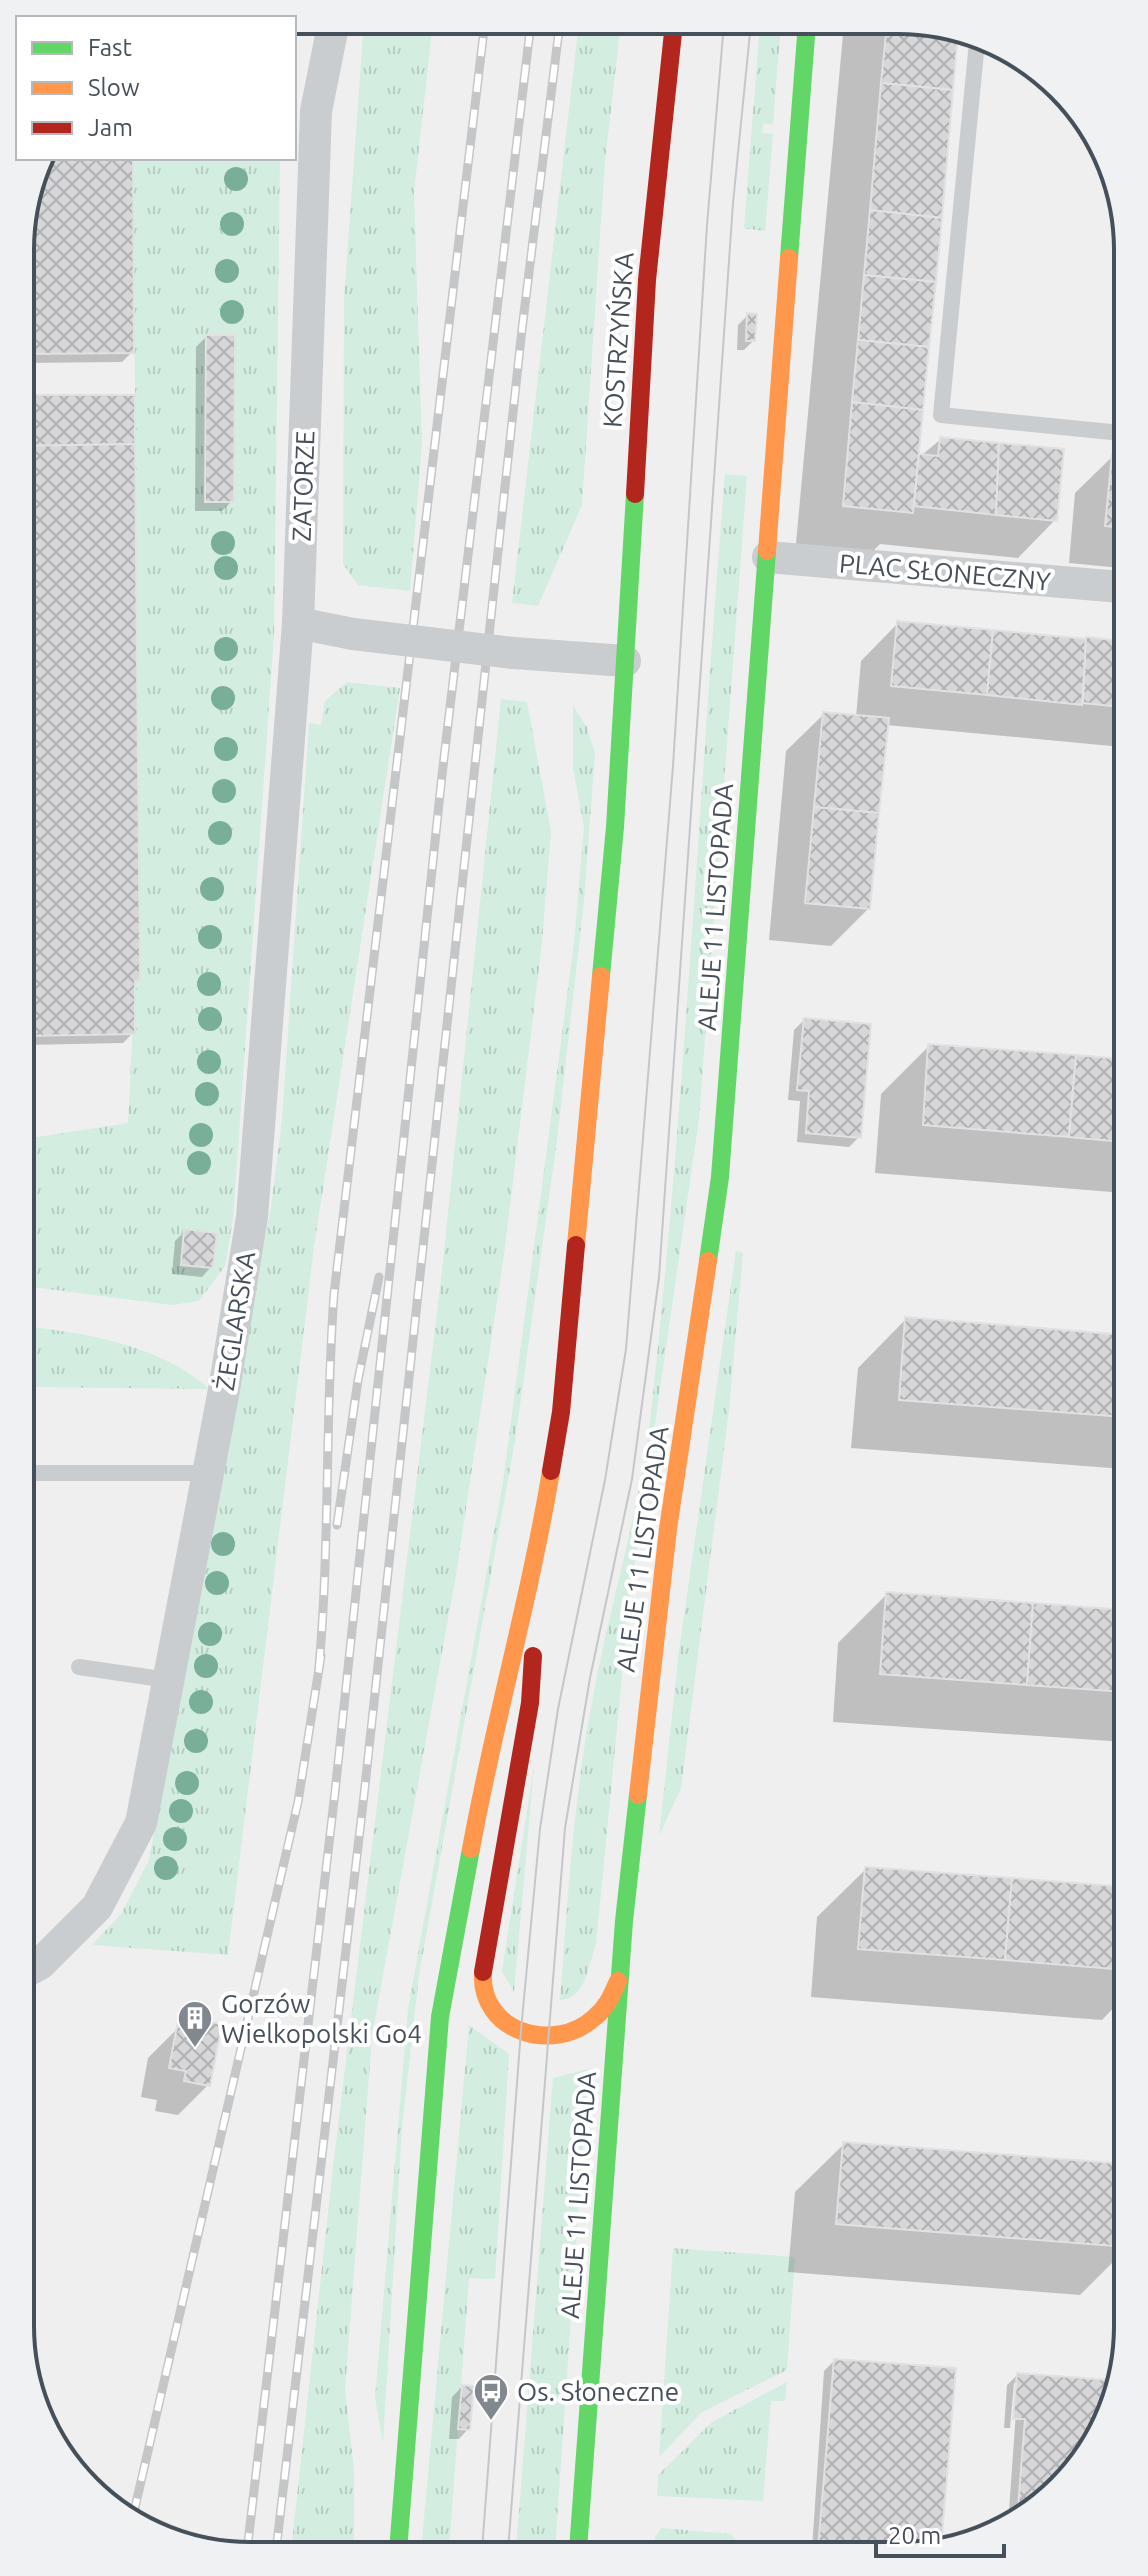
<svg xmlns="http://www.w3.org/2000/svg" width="1148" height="2576" font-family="Ubuntu,sans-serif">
<defs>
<pattern id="grass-tufts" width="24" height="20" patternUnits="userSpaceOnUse" patternTransform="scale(2)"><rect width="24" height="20" fill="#d3eee0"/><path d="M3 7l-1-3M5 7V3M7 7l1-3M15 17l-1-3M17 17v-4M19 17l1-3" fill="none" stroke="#b6cec2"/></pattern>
<pattern id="building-cross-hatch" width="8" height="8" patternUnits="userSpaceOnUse" patternTransform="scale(2)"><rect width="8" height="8" fill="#d7d7d9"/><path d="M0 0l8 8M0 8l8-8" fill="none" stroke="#b0b1b3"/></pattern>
</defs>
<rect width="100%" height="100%" fill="#efefef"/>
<g fill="url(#grass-tufts)">
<path d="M364,21H433L414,192L422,444L410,591L358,585L343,564L344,298Z"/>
<path d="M579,22H621L605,161L582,505L538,606L512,603Z"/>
<path d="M760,23H781L773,124H763L762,133L773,134L765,231L741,228H744Z"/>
<path d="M133,158H280L274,635L233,1220L225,1266L199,1301L171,1305L32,1287L24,1283V1139L128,1123L135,981H140Z"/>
<path d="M725,474L747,476L699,1119L629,1604L596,1944C589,1963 586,2000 560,2000C568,1895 574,1790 595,1686C612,1598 639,1511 650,1422C685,1107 699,790 725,474Z"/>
<path d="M347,682L400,688L314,1247L228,1955L92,1945L121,1914L149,1860L271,1207L282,1119L309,723L321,725L325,701Z"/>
<path d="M501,699L527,702L551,831L542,943L504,1255L456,1575L372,2036L345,2389L354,2469V2551H291L333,2167L442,1271Z"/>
<path d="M573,706L587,727L595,754L584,901L557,1140L515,1441L419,1975L402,2127L383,2443L375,2398L408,2009L503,1482L574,943L584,827L573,769Z"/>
<path d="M736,1251L743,1253L729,1410L681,1788L659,1836L679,1651Z"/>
<path d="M24,1326C90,1334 159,1345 210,1389L25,1387Z"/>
<path d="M534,1766L514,1992L502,1971Z"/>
<path d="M469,2025L509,2054L495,2279L469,2278L449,2550L421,2551Z"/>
<path d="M588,2069L555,2550H516L553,2078Z"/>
<path d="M673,2248L795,2257L787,2370L702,2412L659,2457Z"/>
<path d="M787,2382L785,2401H771L763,2501L657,2496L658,2475L712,2422Z"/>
<path d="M662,2528L731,2534L737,2542L736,2549L654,2550L655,2537Z"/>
</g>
<g fill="#0003">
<path d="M844,24H942L916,460L941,439L1055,520L1018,558L880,544L863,561L795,554Z"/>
<path d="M41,158H131L132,352L122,362L21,363V235Z"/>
<path d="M748,315L754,340L744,350H737L738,325Z"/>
<path d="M206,337L232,501L222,511H195L196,347Z"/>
<path d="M21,397L138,981L133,985V1033L123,1043L23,1045Z"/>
<path d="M1113,456H1121V568L1069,563L1075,493Z"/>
<path d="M898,623L1122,643V747L886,725L868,909L831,946L769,940L786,751L824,714L856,717L861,661Z"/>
<path d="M804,1020L859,1137L849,1147L797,1142L800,1101L788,1100L794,1030Z"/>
<path d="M929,1046L1123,1061L1124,1193L875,1173L881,1094Z"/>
<path d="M185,1231L211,1267L202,1277L172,1274L175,1241Z"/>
<path d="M906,1319L1124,1337V1469L851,1448L858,1368Z"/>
<path d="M887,1594L1125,1612V1742L833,1722L838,1643Z"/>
<path d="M866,1869L1126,1889V1995L1102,2020L811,1997L817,1917Z"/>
<path d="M197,2021L208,2085L178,2115L155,2111L157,2100L141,2097L148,2058L177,2029L187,2030Z"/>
<path d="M844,2144L1127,2166V2248L1080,2295L788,2272L795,2192Z"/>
<path d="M834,2361L954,2370L939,2548L812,2549L824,2371Z"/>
<path d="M1017,2375L1110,2387L1080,2466L1026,2517L1008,2525L1018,2383H1014L1010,2428H1004L1007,2385Z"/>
<path d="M462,2387L468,2429L459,2439H449L452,2397Z"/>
</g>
<g fill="url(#building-cross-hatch)" stroke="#e0e1e2" stroke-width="2">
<path d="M887,24H942L958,32L953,90L881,83Z"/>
<path d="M881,83L953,90L942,218L870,210Z"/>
<path d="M41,158H133L134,353L21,354V235Z"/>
<path d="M870,210L942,218L936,282L864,275Z"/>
<path d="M864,275L936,282L929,347L858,340Z"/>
<path d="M747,313L757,314L755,341H746Z"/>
<path d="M206,335H235L234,502H205Z"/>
<path d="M858,340L929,347L923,410L852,402Z"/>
<path d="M21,395H135V444L21,446Z"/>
<path d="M852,402L923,410L913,513L843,506Z"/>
<path d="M940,437L999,443L996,515L914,506L919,454L938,456Z"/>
<path d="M999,443L1064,449L1057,521L996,515Z"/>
<path d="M135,444L140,981H135V1034L23,1036L21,446Z"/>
<path d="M1112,454H1121V528L1105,526Z"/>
<path d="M897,621L993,630L987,695L891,686Z"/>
<path d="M993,630L1086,639L1082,705L987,695Z"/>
<path d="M1086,637L1122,641V707L1083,703Z"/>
<path d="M823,712L889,718L879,813L814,807Z"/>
<path d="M814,807L879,813L870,909L805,903Z"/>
<path d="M804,1018L871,1024L861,1138L806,1133L809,1091L797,1090Z"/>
<path d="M928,1044L1076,1055L1069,1137L923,1125Z"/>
<path d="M1076,1055L1123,1059V1142L1069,1137Z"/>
<path d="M184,1229L217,1233L213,1268L181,1265Z"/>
<path d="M905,1317L1124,1335V1417L899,1400Z"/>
<path d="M886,1592L1033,1603L1027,1685L880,1674Z"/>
<path d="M1033,1603L1125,1610V1692L1027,1685Z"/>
<path d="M865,1867L1012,1878L1005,1960L858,1949Z"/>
<path d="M1012,1878L1126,1887V1970L1005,1960Z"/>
<path d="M196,2019L222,2024L210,2086L184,2081L186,2071L169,2068L177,2026L194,2029Z"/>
<path d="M843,2142L1127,2164V2247L836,2224Z"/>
<path d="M834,2359L956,2368L941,2548L818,2549Z"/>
<path d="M1017,2373L1108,2380L1111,2386L1080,2466L1026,2517L1017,2521L1025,2419H1013Z"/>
<path d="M462,2385L474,2386L470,2430L458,2429Z"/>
</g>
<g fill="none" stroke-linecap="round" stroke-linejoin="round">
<g stroke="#cacdd0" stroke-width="16">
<path d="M977,42L941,415L1121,433"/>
<path d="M25,1473H208"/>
<path d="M79,1667L168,1680"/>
</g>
<g stroke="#cacdd0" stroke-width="32">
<path d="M768,557L1121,587"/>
<path d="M298,623L353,634"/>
<path d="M514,653L625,661"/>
<path d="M27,1971L40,1964L97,1907L141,1823L224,1390L252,1217L298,623L316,111L334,21"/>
</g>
<g stroke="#63d668" stroke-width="18">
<path d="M789,258L807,23"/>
<path d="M601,976L615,827L635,494"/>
<path d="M708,1261L720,1177L767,551"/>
<path d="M578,2550L624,1921L638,1795"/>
<path d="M398,2551L440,2017L471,1849"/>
</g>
<g stroke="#ff974d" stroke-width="18">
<path d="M767,551L789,258"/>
<path d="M576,1245L601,976"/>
<path d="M638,1795L668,1529L708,1261"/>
<path d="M471,1849C494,1722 530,1598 551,1471"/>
<path d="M483,1972C479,2032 554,2055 595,2017C607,2007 612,1995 618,1981"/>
</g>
<g stroke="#b3261e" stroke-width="18">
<path d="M635,494L647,280L674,23"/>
<path d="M551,1471L561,1412L576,1245"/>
<path d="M483,1972L530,1703L533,1656"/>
</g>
<g stroke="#c4c6c8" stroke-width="2">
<path d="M482,2550L521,2030L540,1829L558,1709L605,1480L626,1349L673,766L707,225L724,23"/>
<path d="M508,2550L565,1828L590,1678L632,1479L659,1277L733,203L751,23"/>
</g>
<g stroke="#c4c6c8" stroke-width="9">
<g id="rail">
<path d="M337,1525L358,1380L379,1277"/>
<path d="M319,1667C330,1543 325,1419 334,1294L485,21"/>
<path d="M133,2516L298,1802L321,1656"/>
<path d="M247,2551L335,1792L442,775L531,22"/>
<path d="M276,2551L364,1795L522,329L560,22"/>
</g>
</g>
<use href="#rail" stroke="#fff" stroke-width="6" stroke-dasharray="18" stroke-linecap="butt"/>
<path stroke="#cacdd0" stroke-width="32" d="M353,634L514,653"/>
</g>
<g fill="#79af98">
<circle cx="236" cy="179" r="12"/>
<circle cx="232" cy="224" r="12"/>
<circle cx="227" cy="271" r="12"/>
<circle cx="232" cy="312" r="12"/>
<circle cx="223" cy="543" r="12"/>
<circle cx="226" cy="568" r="12"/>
<circle cx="226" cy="649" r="12"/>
<circle cx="223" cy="698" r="12"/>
<circle cx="226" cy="749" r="12"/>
<circle cx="224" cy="791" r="12"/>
<circle cx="220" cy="833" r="12"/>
<circle cx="212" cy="889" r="12"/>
<circle cx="210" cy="937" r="12"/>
<circle cx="209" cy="984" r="12"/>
<circle cx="210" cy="1019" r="12"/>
<circle cx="209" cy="1062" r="12"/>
<circle cx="207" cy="1094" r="12"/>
<circle cx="201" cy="1135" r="12"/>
<circle cx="199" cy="1163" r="12"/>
<circle cx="223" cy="1544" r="12"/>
<circle cx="217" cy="1583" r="12"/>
<circle cx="210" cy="1634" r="12"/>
<circle cx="206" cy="1666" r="12"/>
<circle cx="201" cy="1702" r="12"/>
<circle cx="196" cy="1741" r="12"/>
<circle cx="187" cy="1783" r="12"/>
<circle cx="181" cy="1811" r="12"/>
<circle cx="175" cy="1839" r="12"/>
<circle cx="166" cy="1868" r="12"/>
</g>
<defs>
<g id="building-pin" transform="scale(1.8)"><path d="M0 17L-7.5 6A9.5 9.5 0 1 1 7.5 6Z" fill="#81888f" stroke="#fff"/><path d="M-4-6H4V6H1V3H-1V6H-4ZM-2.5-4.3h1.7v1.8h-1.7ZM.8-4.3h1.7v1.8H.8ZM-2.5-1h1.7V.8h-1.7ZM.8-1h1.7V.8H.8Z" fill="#fff"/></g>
<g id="bus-pin" transform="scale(1.8)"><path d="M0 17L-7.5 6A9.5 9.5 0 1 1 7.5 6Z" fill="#81888f" stroke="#fff"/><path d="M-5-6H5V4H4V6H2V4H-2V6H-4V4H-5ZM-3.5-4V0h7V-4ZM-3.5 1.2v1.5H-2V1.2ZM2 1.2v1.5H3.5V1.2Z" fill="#fff"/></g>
</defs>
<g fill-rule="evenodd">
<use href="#building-pin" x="195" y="2018"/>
<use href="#bus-pin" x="491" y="2391"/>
</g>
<g text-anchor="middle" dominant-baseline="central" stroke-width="8" stroke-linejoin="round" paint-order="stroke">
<g font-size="26" fill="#46505b" stroke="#fff">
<text transform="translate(618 340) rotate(-86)">KOSTRZYŃSKA</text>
<text transform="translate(303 486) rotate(-88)">ZATORZE</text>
<text transform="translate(945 572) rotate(5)">PLAC SŁONECZNY</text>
<text transform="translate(715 907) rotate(-86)">ALEJE 11 LISTOPADA</text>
<text transform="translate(235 1321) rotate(-81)">ŻEGLARSKA</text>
<text transform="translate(642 1549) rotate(-82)">ALEJE 11 LISTOPADA</text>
<text transform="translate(578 2195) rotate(-86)">ALEJE 11 LISTOPADA</text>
</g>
<g font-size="26" fill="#46505b" stroke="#fff" text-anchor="start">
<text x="221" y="2003">Gorzów<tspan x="221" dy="30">Wielkopolski Go4</tspan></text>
<text x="517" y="2391">Os. Słoneczne</text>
</g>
</g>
<path d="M0 0H1148V2576H0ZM250 34H898A216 216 0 0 1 1114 250V2326A216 216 0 0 1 898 2542H250A216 216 0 0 1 34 2326V250A216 216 0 0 1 250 34Z" fill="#f0f1f2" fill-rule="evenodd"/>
<path fill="none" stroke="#46505b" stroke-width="4" d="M250 34H898A216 216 0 0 1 1114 250V2326A216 216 0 0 1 898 2542H250A216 216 0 0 1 34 2326V250A216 216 0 0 1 250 34Z"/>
<rect x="16" y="16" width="280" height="144" fill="#ffffff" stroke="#b5b9bd" stroke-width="2"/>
<rect x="32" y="42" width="40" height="12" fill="#63d668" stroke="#b5b9bd" stroke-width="2"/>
<text x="88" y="56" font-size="24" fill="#46505b">Fast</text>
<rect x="32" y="82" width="40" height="12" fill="#ff974d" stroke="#b5b9bd" stroke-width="2"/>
<text x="88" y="96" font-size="24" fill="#46505b">Slow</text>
<rect x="32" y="122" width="40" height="12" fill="#b3261e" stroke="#b5b9bd" stroke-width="2"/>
<text x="88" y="136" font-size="24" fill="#46505b">Jam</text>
<path d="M876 2544v12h128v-12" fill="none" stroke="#46505b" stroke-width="4"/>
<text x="888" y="2544" font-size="24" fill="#46505b" stroke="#ffffff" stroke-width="6" paint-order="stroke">20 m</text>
</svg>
